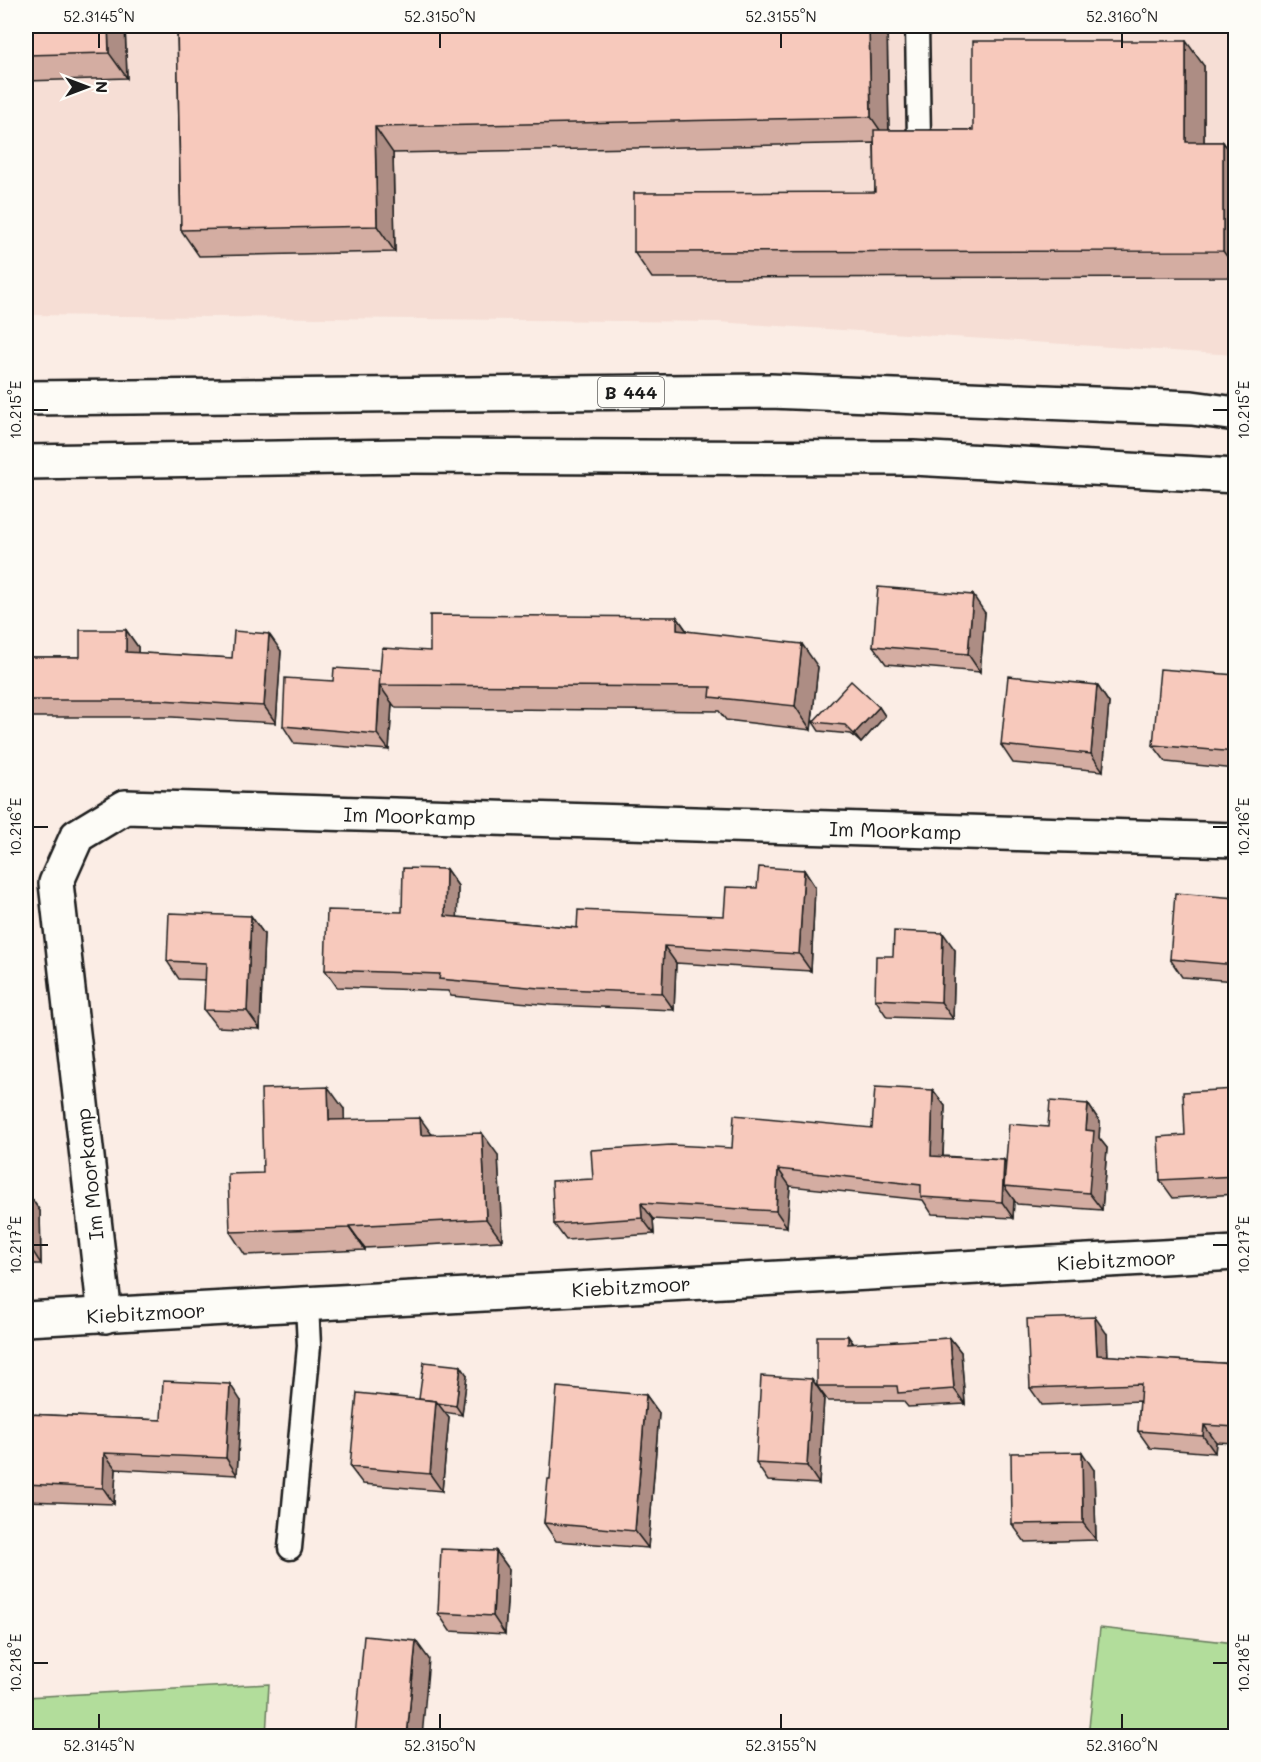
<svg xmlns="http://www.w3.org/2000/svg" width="1261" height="1762" font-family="Mali,sans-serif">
<rect width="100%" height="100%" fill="#fbede5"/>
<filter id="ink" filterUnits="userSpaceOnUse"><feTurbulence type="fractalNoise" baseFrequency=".0167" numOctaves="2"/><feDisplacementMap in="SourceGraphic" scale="12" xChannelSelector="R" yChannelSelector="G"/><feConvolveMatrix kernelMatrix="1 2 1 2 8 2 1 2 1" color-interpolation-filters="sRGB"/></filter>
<g filter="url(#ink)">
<path fill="#f6ded5" d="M26,26H1235V355L717,322L26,315Z"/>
<g fill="#b2dd9b" stroke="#677c5c" stroke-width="1.5">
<path d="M1100,1628L1235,1643V1736H1088Z"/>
<path d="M269,1684L266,1736H26V1697Z"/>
</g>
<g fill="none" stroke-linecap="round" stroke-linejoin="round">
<g stroke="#1c1c1c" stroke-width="27">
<g id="lane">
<path d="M917,26L919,139"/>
<path d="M290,1548L309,1346L307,1304"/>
</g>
</g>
<g stroke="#1c1c1c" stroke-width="38">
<g id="street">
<path id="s1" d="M105,1316L56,883L77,836L125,807L1236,840"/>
<path id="s2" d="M26,1319L1236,1253"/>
</g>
</g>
<g stroke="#1c1c1c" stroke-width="38">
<g id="highway">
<path d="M26,398L770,391L1192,408L1236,414"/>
<path d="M26,462L405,456L913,458L1236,476"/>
</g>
</g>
<use href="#lane" stroke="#fdfcf7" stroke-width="22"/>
<use href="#street" stroke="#fdfcf7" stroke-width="33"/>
<use href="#highway" stroke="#fdfcf7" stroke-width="33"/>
</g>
<g fill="#d4ada2" stroke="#1c1c1c" stroke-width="1.5">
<path d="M26,26H125L127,78L26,81Z"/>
<path d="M177,26H887L889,130H973L1204,66V142H1223L1236,160V277L652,278L634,252L875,192L874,143L393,153L395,252L199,256L181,230Z"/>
<path d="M985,613L980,672L886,664L873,646Z"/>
<path d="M677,617L687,631L818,667L811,730L726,720L719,711L396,708L392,703L389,750L294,743L283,726L333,681L380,671L430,651Z"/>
<path d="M126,630L138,647V653L232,658L281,651L276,723L172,717H26V657H80Z"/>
<path d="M1236,675V769L1166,762L1153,745Z"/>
<path d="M1097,685L1109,703L1103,771L1013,763L1001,745Z"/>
<path d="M879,707L885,716L861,743L851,734L819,731L813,722Z"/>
<path d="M446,869L458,886L457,917L577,928L724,916L757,888L804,870L815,887L811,971L676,963L674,1010L551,1005L451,996L448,991L337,987L325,970L402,912Z"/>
<path d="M1236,898V981L1182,977L1170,959Z"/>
<path d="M251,916L264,934L260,1029L217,1027L204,1010L206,980L179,979L167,961Z"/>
<path d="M955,950L953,1019L887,1017L875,999L893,956Z"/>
<path d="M1236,1089V1194L1173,1198L1160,1180L1185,1135Z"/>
<path d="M933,1090L945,1106L943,1156L1004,1160L1006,1163L1048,1127L1088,1104L1100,1122L1099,1138L1107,1148L1102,1210L1017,1204L1014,1200L1013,1218L932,1214L923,1200L790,1186L787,1227L653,1219L654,1234L566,1240L554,1224L732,1148L872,1128Z"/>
<path d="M344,1109V1120L432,1134L498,1155L502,1241L365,1248V1250L245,1255L230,1232L263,1173Z"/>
<path d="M26,1195H29L40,1211L41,1264H26Z"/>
<path d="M1107,1334L1108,1356L1236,1364V1443L1216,1442L1215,1453L1150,1448L1138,1431L1140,1401L1042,1405L1030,1388Z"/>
<path d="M848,1336L854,1344L950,1338L961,1352L965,1404L908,1407L903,1401H828L817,1386Z"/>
<path d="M467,1375L462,1415L444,1412L449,1418L442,1491L363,1484L350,1467L419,1399Z"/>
<path d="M812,1379L824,1397L819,1484L768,1481L756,1463Z"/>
<path d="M646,1395L659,1413L648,1548L556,1541L544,1523L550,1479Z"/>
<path d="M241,1401L237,1475L116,1469L114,1504L26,1501V1414L161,1420Z"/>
<path d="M1094,1470L1096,1540L1025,1542L1012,1524Z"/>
<path d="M496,1551L509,1569L505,1634L450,1631L438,1613Z"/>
</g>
<g fill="#ad8d84" stroke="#1c1c1c" stroke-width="1.5">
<path d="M108,26H125L127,78L109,53Z"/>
<path d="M869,26H887L889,143L871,117Z"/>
<path d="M1186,41L1204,66V167L1186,142Z"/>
<path d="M375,127L393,153L395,252L377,226Z"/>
<path d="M1223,142L1236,160V269L1223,251Z"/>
<path d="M973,595L985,613L980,672L968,654Z"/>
<path d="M677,617L693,640L677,630Z"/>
<path d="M126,630L138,647V669L126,652Z"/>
<path d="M269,634L281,651L276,723L264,706Z"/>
<path d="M802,644L818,667L811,730L795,706Z"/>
<path d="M1097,685L1109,703L1103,771L1091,754Z"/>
<path d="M380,686L392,703L389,750L377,734Z"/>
<path d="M879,707L885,716L861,743L854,734Z"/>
<path d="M446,869L458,886L457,933L445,916Z"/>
<path d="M804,870L815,887L811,971L799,954Z"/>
<path d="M251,916L264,934L260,1029L247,1011Z"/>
<path d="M943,933L955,950L953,1019L941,1002Z"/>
<path d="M664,946L676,963L674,1010L662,993Z"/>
<path d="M328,1087L344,1109L345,1142L329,1120Z"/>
<path d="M933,1090L945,1106L942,1172L931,1156Z"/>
<path d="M1088,1104L1100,1122L1099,1138L1107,1148L1102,1210L1089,1193L1086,1130Z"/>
<path d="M420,1118L436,1140L421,1135Z"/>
<path d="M482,1133L498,1155L502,1241L486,1219Z"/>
<path d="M1004,1160L1015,1176L1004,1186L1014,1200L1013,1218L1002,1202Z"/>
<path d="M778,1169L790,1186L787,1227L776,1211Z"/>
<path d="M29,1195L40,1211L41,1264L30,1247Z"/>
<path d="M641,1203L653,1219L654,1234L642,1218Z"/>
<path d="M349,1226L365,1248V1250L349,1228Z"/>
<path d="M1095,1317L1107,1334L1108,1372L1097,1355Z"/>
<path d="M848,1336L858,1351L848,1344Z"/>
<path d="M950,1338L961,1352L965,1404L954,1389Z"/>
<path d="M461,1366L467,1375L462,1415L456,1406Z"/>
<path d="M812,1379L824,1397L819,1484L807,1466Z"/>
<path d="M230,1384L241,1401L237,1475L226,1458Z"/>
<path d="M646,1395L659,1413L648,1548L635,1531Z"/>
<path d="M436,1401L449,1418L442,1491L430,1474Z"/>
<path d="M1204,1425L1216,1442L1215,1453L1203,1436Z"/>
<path d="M1082,1452L1094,1470L1096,1540L1083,1523Z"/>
<path d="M104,1453L116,1469L114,1504L103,1488Z"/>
<path d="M496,1551L509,1569L505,1634L493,1616Z"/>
<path d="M416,1641L429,1659L422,1737H407Z"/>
</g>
<g fill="#f7c9bc" stroke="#1c1c1c" stroke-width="1.5">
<path d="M26,26H108L109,53L26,55Z"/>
<path d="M177,26H869L871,117L375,127L377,226L181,230Z"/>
<path d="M973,41H1186V142H1223V251L634,252V193L875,192L874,130H973Z"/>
<path d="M878,587L973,595L968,654L873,646Z"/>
<path d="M430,615L677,617V630L802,644L795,706L710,697L711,687L379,685L382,648L430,651Z"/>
<path d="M80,630H126V652L232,658L234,631L269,634L264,706L160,700H26V657H80Z"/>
<path d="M334,668L380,671L377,734L283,726L285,678L333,681Z"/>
<path d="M1160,669L1236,675V752L1153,745Z"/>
<path d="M1008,676L1097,685L1091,754L1001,745Z"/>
<path d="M851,681L879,707L854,734L845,725L813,722Z"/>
<path d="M759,867L804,870L799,954L664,946L662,993L539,988L439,979L440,974L325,970L327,910L402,912L403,868L446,869L445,916L577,928L578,910L724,916L726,887L757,888Z"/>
<path d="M1175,893L1236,898V965L1170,959Z"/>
<path d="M169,913L251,916L247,1011L204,1010L206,963L167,961Z"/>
<path d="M894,931L943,933L941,1002L875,999L876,956H893Z"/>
<path d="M328,1087L329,1120L420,1118L421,1135L482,1133L486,1219L349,1226V1228L230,1232L228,1174L263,1173L261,1089Z"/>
<path d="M875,1087L933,1090L931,1156L1004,1160L1002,1202L921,1197V1185L778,1169L776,1211L641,1203L642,1218L554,1224L552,1181L593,1179L591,1150L671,1145L732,1148L734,1115L872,1128Z"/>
<path d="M1236,1089V1176L1160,1180L1158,1137L1185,1135L1183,1092Z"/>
<path d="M1050,1101L1088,1104L1086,1130L1094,1131L1089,1193L1004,1186L1009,1124L1048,1127Z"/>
<path d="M26,1195H29L30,1247L26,1248Z"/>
<path d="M1095,1317L1097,1355L1236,1364V1427L1204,1425L1203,1436L1138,1431L1141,1384L1030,1388L1027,1319Z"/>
<path d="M817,1336H848V1344L950,1338L954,1389L898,1393L897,1386H817Z"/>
<path d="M424,1362L461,1366L456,1406L438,1403L436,1401L419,1399Z"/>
<path d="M761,1376L812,1379L807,1466L756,1463Z"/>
<path d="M163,1381L230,1384L226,1458L104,1453L103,1488L26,1484V1414L161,1420Z"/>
<path d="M557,1387L646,1395L635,1531L544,1523L548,1479H550Z"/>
<path d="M357,1393L436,1401L430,1474L350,1467Z"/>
<path d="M1082,1452L1083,1523L1012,1524L1011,1453Z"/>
<path d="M441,1549L496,1551L493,1616L438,1613Z"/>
<path d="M364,1636L416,1641L407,1737H355Z"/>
</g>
</g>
<path fill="none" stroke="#1c1c1c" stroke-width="2" d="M99,33V48M440,33V48M781,33V48M1122,33V48M33,410H48M1213,410H1228M33,827H48M1213,827H1228M33,1245H48M1213,1245H1228M33,1663H48M1213,1663H1228M99,1714V1729M440,1714V1729M781,1714V1729M1122,1714V1729"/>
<g text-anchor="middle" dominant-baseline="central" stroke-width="5" stroke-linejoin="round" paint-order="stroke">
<rect fill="#fdfcf7" stroke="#605f5e" stroke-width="1.5" x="598" y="377" width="66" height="30" rx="4.5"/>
<g font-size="18" font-weight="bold" fill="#1c1c1c">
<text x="631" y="392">B 444</text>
</g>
<g font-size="20" fill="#1c1c1c" stroke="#fdfcf7">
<text stroke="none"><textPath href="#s1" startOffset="828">Im Moorkamp</textPath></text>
<text stroke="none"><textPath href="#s1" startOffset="1314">Im Moorkamp</textPath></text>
<text transform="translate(89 1174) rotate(-96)">Im Moorkamp</text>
<text stroke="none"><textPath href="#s2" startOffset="1092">Kiebitzmoor</textPath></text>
<text stroke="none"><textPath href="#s2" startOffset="606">Kiebitzmoor</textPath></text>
<text stroke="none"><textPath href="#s2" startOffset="120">Kiebitzmoor</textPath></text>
</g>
</g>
<rect width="1261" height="1762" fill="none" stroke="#fdfcf7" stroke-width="66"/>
<g transform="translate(87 87) rotate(90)" stroke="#fdfcf7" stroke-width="4.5" paint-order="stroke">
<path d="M0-4.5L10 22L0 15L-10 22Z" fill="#1c1c1c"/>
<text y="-9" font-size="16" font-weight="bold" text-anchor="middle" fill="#1c1c1c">N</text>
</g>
<rect x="33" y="33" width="1195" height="1696" fill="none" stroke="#1c1c1c" stroke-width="2"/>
<g font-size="15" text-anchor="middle" fill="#1c1c1c">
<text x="99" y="22">52.3145°N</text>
<text x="440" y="22">52.3150°N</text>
<text x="781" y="22">52.3155°N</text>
<text x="1122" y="22">52.3160°N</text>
<text transform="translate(16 410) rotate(-90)" y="5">10.215°E</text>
<text transform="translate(1244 410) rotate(-90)" y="5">10.215°E</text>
<text transform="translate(1244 827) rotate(-90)" y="5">10.216°E</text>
<text transform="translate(16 827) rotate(-90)" y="5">10.216°E</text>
<text transform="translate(1244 1245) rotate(-90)" y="5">10.217°E</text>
<text transform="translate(16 1245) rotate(-90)" y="5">10.217°E</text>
<text transform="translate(16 1663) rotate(-90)" y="5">10.218°E</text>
<text transform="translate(1244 1663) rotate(-90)" y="5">10.218°E</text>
<text x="99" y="1751">52.3145°N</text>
<text x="440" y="1751">52.3150°N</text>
<text x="781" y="1751">52.3155°N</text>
<text x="1122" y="1751">52.3160°N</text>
</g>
</svg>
